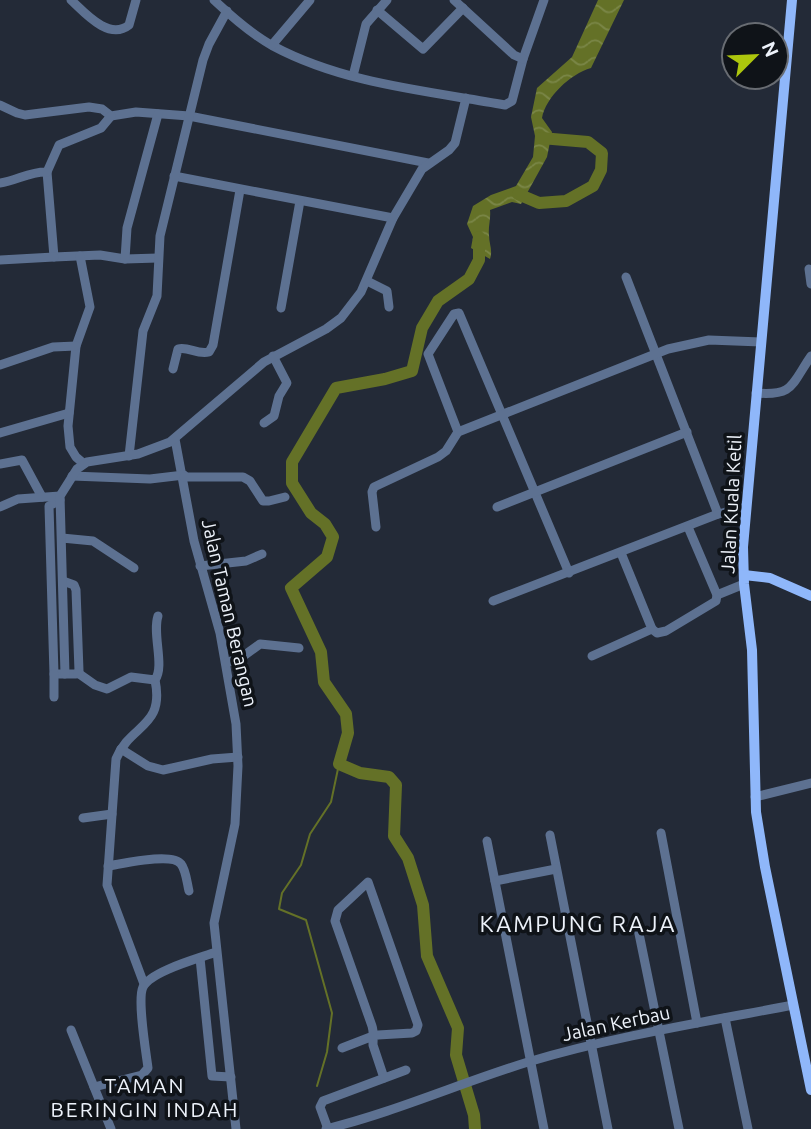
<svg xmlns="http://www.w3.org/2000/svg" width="811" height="1129" font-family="Ubuntu,sans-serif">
<defs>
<pattern id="water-waves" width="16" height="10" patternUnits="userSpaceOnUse" patternTransform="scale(1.75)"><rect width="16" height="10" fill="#647127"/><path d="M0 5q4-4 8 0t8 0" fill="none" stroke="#7a8647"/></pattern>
</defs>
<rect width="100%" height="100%" fill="#232a37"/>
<path fill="url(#water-waves)" d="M598,0H624L591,68C570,74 546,97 542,118L552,132L547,157L521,204L512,202L490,210C491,219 488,227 489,235C489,244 493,250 490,259L471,248L473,237L467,224L473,206L491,195L516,186L533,157L535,136L531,117L537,88L572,57Z"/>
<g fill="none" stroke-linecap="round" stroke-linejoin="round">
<path stroke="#647127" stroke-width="2" d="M317,1086L327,1052L332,1013L306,920L279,909L282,893L301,865L310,834L331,802L339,764"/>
<g stroke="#647127" stroke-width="12">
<path d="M518,194L539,203L566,201L593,186L601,170L602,153L588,142L541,138"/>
<path d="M475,1129L474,1115L456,1055L458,1028L427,956L423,905L408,858L394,836L396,785L389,777L360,773L339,764L348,733L346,714L324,682L321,652L291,588L327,557L333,537L325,524L311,513L292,483V462L336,388L385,379L412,371L422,328L438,301L469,279L479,260V237"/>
</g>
<g stroke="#5d7191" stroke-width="9">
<path d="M71,0C85,13 109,41 129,25L136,0"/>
<path d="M214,0C232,17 251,34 273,46C344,84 428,91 505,105L512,101L523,59L544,0"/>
<path d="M454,0L514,55L523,59"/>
<path d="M377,10L423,49L463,8"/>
<path d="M272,45L310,0"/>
<path d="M353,76L366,24L387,0"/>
<path d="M0,105L17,113L25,115L89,107L102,109L111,116L136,112L189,116L428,163"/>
<path d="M47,172L54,257L100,255L125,259L158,258"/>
<path d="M174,176L393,218"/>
<path d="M0,183C16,181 31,171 47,172L59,145L101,128L111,116"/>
<path d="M80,256L90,307L76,346L68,426L70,447L76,457L83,463"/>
<path d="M125,259L127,228L158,114"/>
<path d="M0,260L54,257"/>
<path d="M809,269L811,284"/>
<path d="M626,277L718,514"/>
<path d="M367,281L387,291L389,307"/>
<path d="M281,308L300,201"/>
<path d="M0,365L53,347L76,346"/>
<path d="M173,369L178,349C188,346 197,355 209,352L213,345L240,190"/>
<path d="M756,393C794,396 791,385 811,356"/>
<path d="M264,423L274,416L279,396L287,383L273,356"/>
<path d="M458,432L428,354L454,314L459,313L569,573"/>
<path d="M0,433L69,413"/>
<path d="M175,439L194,541L220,633L236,724L238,766L235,824L214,923L236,1129"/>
<path d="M129,456L143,331L157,296L160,236L203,60L209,44L227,11"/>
<path d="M0,464L22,460L42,497"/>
<path d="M72,476L150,479L184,475"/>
<path d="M184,477H243L250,481L263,501H269L285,497"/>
<path d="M60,500L49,506L54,674H76L79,671L76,590L74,585L63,581"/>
<path d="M0,507L18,499L60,496"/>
<path d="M497,507L687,432"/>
<path d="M376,527L372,492L374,487L438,457L446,451L458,432L668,349L709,340L761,342"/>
<path d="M62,538L93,541L134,568"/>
<path d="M200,566L246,561L262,554"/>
<path d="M717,595L744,584"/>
<path d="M493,601L718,514L746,507"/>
<path d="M652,629L657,633L666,631L716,601L717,595L688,527"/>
<path d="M592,656L652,629L621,553"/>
<path d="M226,663L242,657L260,644L299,648"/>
<path d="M78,673L95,685L107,689L131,677L155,680C165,666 152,634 158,616"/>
<path d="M54,674V697"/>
<path d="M65,674L60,496L77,469L87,462L138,454L170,442L264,362L326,329L341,318L361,292L393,218L422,169L449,150L455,143L466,98"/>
<path d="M121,749L148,766L163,770L212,759L238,757"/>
<path d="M755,797L811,783"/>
<path d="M83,818L112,814"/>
<path d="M661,833L697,1023"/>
<path d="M550,835L608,1129"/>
<path d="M487,841L544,1129"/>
<path d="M108,866C122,864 172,852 181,864C186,870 187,883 189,891"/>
<path d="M495,881L556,869"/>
<path d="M636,919L679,1129"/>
<path d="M200,958L212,1076L231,1077"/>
<path d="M144,984L107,885L116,759C130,724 165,728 155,680"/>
<path d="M725,1018L748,1129"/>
<path d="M71,1030L111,1129"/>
<path d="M342,1048L373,1036L378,1035L412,1033L416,1031L418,1025L368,882L338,910L335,921L372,1026C374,1032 373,1038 373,1045L384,1078"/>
<path d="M94,1087L142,1075L148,1068C146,1052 137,999 143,987C151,971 200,958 216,952"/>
<path d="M326,1129C395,1112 460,1083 528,1062C615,1036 705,1022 793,1005"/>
<path d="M328,1129L320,1107L323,1101L406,1070"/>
</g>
<g stroke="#8fb7fa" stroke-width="10">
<path d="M792,0L743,547L744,584L752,650L756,812L765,867L811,1090"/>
<path d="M744,575L770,578L811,596"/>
</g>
</g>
<g text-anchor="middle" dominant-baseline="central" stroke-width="7" stroke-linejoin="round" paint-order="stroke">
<g font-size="19" fill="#edf2fa" stroke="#0f1318">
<text transform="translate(731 504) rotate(-87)">Jalan Kuala Ketil</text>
<text transform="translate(230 613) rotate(77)">Jalan Taman Berangan</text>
<text transform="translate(616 1023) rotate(-12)">Jalan Kerbau</text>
</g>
<g font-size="21" letter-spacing="2" fill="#edf2fa" stroke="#0f1318">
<text x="145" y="1085">TAMAN<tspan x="145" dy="24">BERINGIN INDAH</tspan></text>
</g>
<g font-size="23" letter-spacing="2" fill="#edf2fa" stroke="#0f1318">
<text x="578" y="923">KAMPUNG RAJA</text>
</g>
</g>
<g transform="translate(755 56) rotate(66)"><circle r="33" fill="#0f1318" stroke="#686c72" stroke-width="2"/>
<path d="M0-5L12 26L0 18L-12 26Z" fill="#adc60d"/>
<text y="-10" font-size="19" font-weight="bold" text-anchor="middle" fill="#edf2fa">N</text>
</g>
</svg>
